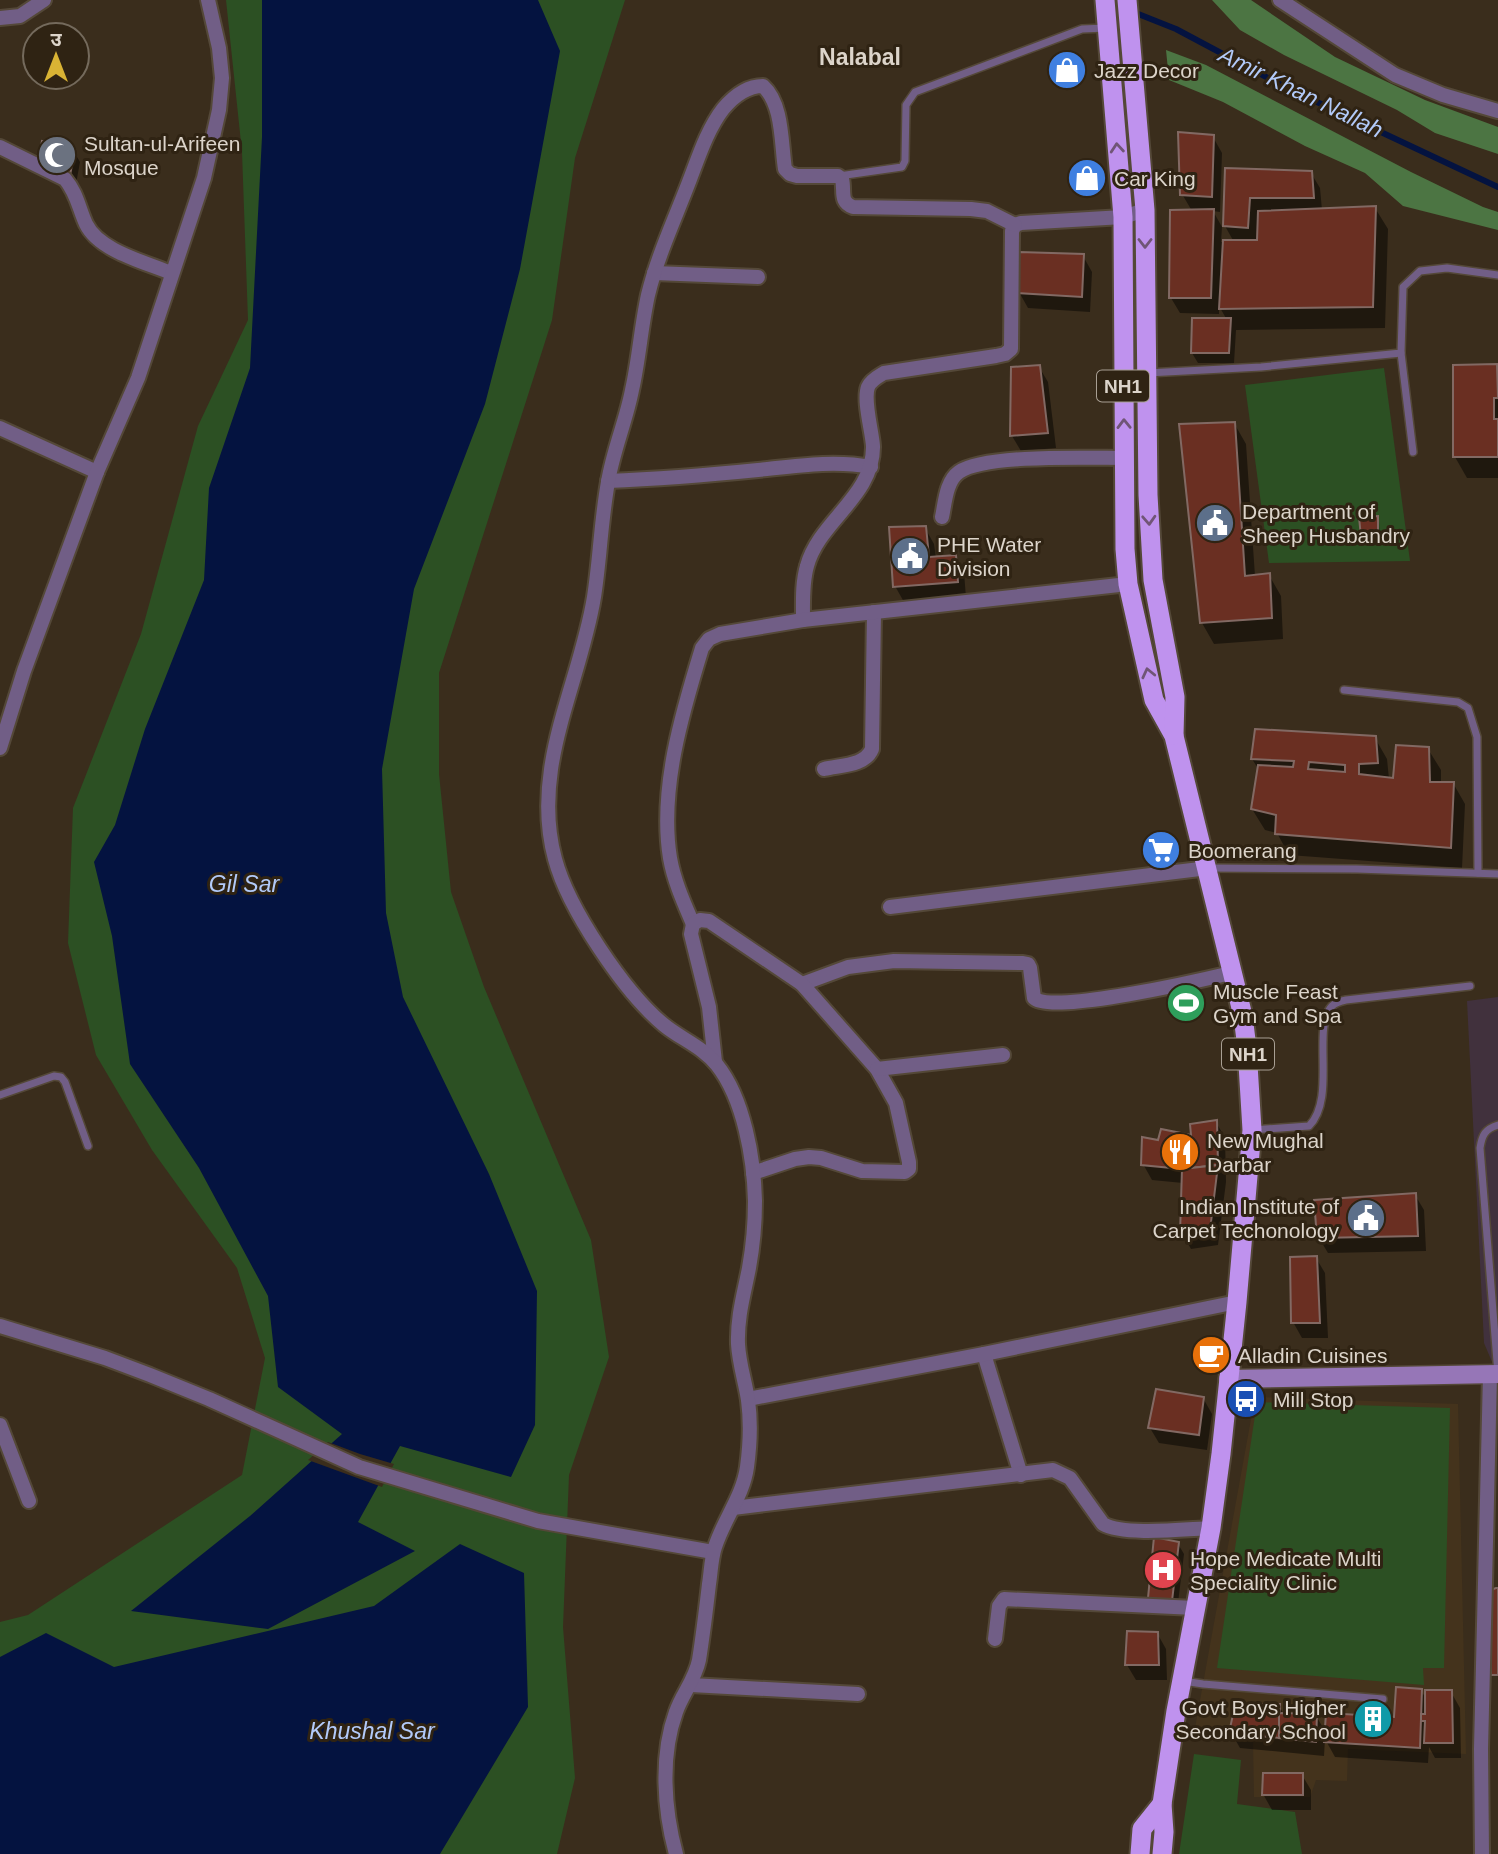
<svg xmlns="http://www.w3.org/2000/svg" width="1498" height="1854" font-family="Arial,'Noto Sans Devanagari',sans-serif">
<rect width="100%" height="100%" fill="#3a2d1c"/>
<path fill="#44331c" d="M1255,1397L1458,1404L1466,1754L1348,1749L1347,1781L1316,1780L1310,1797H1254L1253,1742L1193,1739Z"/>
<path fill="#41313d" d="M1498,997V1376L1484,1343L1467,1001Z"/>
<g fill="#2c5023">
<path d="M226,0H625L575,158L552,320L439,673V774L451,892L484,987L591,1240L609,1357L569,1475L563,1627L575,1778L557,1854H0V1622L28,1615L242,1475L265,1358L237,1268L152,1150L96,1055L68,943L73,808L141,634L198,426L248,320L242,152Z"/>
<path d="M1384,368L1410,561L1269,563L1245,385Z"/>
<path d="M1257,1402L1450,1408L1444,1668H1423L1424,1685L1217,1668Z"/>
<path d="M1194,1754L1241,1760L1237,1804L1295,1812L1302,1854H1179Z"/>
</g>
<g fill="#4c7543">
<path d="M1212,0H1251L1335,57L1425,100L1498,127V154L1435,133L1397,110L1284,55L1240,30Z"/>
<path d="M1166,50L1206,65L1411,172L1483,207L1498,212V230L1403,206L1365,173L1305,146L1223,102L1169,80Z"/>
</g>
<g fill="#041340">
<path d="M262,0H538L560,51L520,269L485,404L414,589L382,769L386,913L403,997L489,1174L537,1291L535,1425L511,1477L400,1446L358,1522L415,1551L268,1629L131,1611L250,1516L342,1434L278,1387L268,1296L199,1168L130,1064L112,936L94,862L115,825L145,729L204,580L209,488L250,368L262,137Z"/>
<path d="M460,1544L524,1573L528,1707L440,1854H0V1657L46,1633L114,1667L374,1606Z"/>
</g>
<path fill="#3a2d1c" d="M328,1442L360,1454L394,1464L382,1487L308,1460Z"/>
<g fill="#0007">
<path d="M1213,137L1222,153L1220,212L1213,211L1222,227L1221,242H1234L1225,226L1227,170L1311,173L1320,188L1322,210L1375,208L1388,229L1385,328L1236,330L1234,363H1198L1192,353L1227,320L1219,306V314L1180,313L1171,298L1192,211L1182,194Z"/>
<path d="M74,152L80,162L76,184L40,160Z"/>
<path d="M1083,256L1092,272L1090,312L1028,308L1019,292Z"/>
<path d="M1496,366L1498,370V478H1467L1455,457V367Z"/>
<path d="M1039,367L1048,382L1056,448L1021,451L1012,436V368Z"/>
<path d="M1234,423L1246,444L1255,576L1269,575L1281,596L1283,639L1214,644L1202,623Z"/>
<path d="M1377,518L1379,522L1380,541H1365L1363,537Z"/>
<path d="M925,528L934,544L936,558L955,557L964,572L966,598L904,602L895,586Z"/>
<path d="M1375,738L1387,759L1389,779L1395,780L1428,749L1441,770V783H1453L1465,804L1462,868L1289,855L1277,833L1265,830L1252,809L1259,770L1252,759Z"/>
<path d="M1216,1122L1225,1138L1226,1182L1218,1245L1191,1249L1182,1233L1183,1183L1152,1180L1143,1164L1160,1142L1193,1137Z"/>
<path d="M1415,1195L1424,1210L1426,1251L1328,1253L1319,1238Z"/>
<path d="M1316,1258L1325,1273L1328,1338H1302L1293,1322Z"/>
<path d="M1203,1398L1212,1414L1207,1450L1159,1443L1150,1428Z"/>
<path d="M1178,1544L1184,1554L1177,1611L1156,1608L1150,1598Z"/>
<path d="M1157,1633L1166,1649L1167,1680H1136L1127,1665Z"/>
<path d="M1421,1690L1427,1701L1451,1692L1460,1708L1461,1758H1435L1429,1747L1428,1763L1335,1757L1325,1739L1324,1756L1240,1748L1231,1732L1279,1705L1284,1715L1316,1716L1327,1734L1396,1719Z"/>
<path d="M1302,1775L1311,1790V1810H1272L1263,1794Z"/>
</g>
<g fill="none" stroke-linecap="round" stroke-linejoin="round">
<path stroke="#041340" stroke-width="6" d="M1108,2L1176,29L1285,87L1498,187"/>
</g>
<g fill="#6a2f22" stroke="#826963" stroke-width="2" fill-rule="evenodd">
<path d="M1178,132L1214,135L1212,197L1180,195Z"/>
<path d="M42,141L75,150L70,175L38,160Z"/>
<path d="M1225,168L1312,171L1314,198H1250L1248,228L1223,226Z"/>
<path d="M1376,206L1373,307L1219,309L1223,240H1257L1258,211Z"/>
<path d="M1214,209L1211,298H1169L1170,210Z"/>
<path d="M1019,252L1084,254L1082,297L1017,293Z"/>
<path d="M1192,318H1231L1229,353H1191Z"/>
<path d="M1497,364L1498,398H1494V419H1498V457H1453V365Z"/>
<path d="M1040,365L1048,433L1010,436L1011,367Z"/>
<path d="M1235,422L1245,576L1270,573L1272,618L1200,623L1179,424Z"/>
<path d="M1378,516V537H1361L1359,517Z"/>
<path d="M926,526L929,557L956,555L958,582L893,587L889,527Z"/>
<path d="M1255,729L1376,736L1378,763L1359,764V774L1393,778L1396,745L1429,747L1430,782H1454L1451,848L1275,834L1276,815L1251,809L1258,765L1293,767L1294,761L1251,759ZM1309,762L1345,765V772L1308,769Z"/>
<path d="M1217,1120L1218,1165L1182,1169L1141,1165L1142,1137L1158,1140L1161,1129L1191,1135L1190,1124Z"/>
<path d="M1218,1165L1210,1230L1180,1234L1182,1169Z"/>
<path d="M1416,1193L1418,1236L1317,1238L1314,1200Z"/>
<path d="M1317,1256L1320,1323H1291L1290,1257Z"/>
<path d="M1156,1389L1204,1397L1199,1435L1148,1428Z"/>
<path d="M1154,1537L1179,1542L1172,1601L1148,1598Z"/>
<path d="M1496,1588H1498V1675H1491L1489,1602L1491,1590Z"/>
<path d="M1127,1631L1158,1632L1159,1665H1125Z"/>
<path d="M1396,1687L1422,1689L1420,1748L1324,1742L1326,1713L1394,1717Z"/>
<path d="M1425,1690H1452L1453,1743H1424L1425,1721H1421V1714H1425Z"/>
<path d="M1280,1704L1279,1738L1229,1733L1235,1705Z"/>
<path d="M1279,1713L1317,1714L1316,1742L1279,1738Z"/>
<path d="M1263,1773H1303V1795H1262Z"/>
</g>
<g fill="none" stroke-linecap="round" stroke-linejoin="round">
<g stroke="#544838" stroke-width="10">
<g id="service">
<path d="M839,176L902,167L905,161L906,105L915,92L1082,29L1106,28"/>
<path d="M1401,353L1413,452"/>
<path d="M1147,373L1261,367L1401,353L1403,287L1420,271L1447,268L1498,275"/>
<path d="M1344,690L1458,702L1468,708L1477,737L1478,873"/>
<path d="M1209,868L1357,869L1498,874"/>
<path d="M0,1095L54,1076L61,1077L65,1082L88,1146"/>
<path d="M1252,1130L1309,1126C1337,1098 1311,1028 1332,1006C1336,1002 1341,1001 1346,1000L1470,986"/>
<path d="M1498,1374L1480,1148C1482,1135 1485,1129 1498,1125"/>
<path d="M1183,1681L1203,1684L1383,1699"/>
</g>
</g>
<g stroke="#544838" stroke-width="18">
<g id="minor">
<path d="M1280,0L1395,75L1443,95L1498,111"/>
<path d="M0,18L20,16L44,0"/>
<path d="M0,147L65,179C77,193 79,209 86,224C99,251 145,262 171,273"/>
<path d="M654,273L758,277"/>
<path d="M0,428L97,472"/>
<path d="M608,481C658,479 708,475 758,470C796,466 834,460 871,467"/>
<path d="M942,517C945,503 946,481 959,472C985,454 1089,458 1124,458"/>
<path d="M803,620C803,602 802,583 807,566C819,521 874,496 873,446C872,431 863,400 868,387C871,380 879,376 884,373L996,356L1005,354L1011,349L1012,231L1015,225L1021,223L1123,217L1145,210"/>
<path d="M0,748L24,671L97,472L138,378L204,178L219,110L222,78L219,48L208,0"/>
<path d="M824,769C841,765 865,766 872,749L874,612"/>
<path d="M890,907L1208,868"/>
<path d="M693,924C684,903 674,881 670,858C659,790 682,713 702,648L709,639L720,634L803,620L1128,584"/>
<path d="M802,984L848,967L894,961L1023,963L1028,964L1030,968L1034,998C1050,1015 1202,980 1231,973"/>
<path d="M715,1062L709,1007L691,934L693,924L700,920L709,921L802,984L877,1069L896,1103L909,1162V1169L905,1172L862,1171L821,1158L809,1157L795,1159L753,1173"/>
<path d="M877,1069L1003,1055"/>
<path d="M0,1326L105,1358L150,1375L209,1399L359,1467L538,1521L713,1552"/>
<path d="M984,1354L1021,1475"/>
<path d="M748,1399L984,1354L1237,1302"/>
<path d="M0,1425L29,1501"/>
<path d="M733,1508L1053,1470L1070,1478L1103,1524C1124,1536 1185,1529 1211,1528"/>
<path d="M995,1639L999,1606L1004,1599L1195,1608"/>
<path d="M691,1685L858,1694"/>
<path d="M676,1854C664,1810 660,1756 676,1712C682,1694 695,1680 699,1660C703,1635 706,1610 709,1584C711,1572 711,1559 715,1547C724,1519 743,1496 747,1467C750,1445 751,1422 748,1400C745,1381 739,1363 738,1344C737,1317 744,1294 749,1268C753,1246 755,1224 755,1201C754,1159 744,1099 717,1065C703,1047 681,1039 664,1025C624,992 568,908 555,859C530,768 580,684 594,597C600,559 601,520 608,482C613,451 626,421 632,390C639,359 641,327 648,295C657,258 673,223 687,187C697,162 706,131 723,109C733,97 747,86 763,86C783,104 781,143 785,169L790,174L797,176H838L842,179C845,191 839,202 853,207L971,209L987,211L1015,225"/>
<path d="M1482,1854L1481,1749L1490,1375"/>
</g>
</g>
<g stroke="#544838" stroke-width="21">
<path id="secondary" d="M1228,1379L1498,1374"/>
</g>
<g stroke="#544838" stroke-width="23">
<g id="trunk">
<path d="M1105,0L1123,217L1125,549L1128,584L1154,700L1174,736L1243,1016L1247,1048L1252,1130L1237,1302L1221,1454L1211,1528L1176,1711L1162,1804L1164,1832L1162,1854"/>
<path d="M1127,0L1145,210L1148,495L1153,580L1175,697L1174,735"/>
<path d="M1140,1854L1142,1829L1162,1804"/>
</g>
</g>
<use href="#service" stroke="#715e86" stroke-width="7"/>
<use href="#minor" stroke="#715e86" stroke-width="14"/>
<use href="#secondary" stroke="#9676b7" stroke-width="18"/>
<use href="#trunk" stroke="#bf92ee" stroke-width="19"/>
</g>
<defs><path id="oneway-chevron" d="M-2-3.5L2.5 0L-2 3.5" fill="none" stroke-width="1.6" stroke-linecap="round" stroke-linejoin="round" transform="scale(1.75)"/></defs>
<g stroke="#705576">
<use href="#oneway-chevron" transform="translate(1117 148) rotate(-95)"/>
<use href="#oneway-chevron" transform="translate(1145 243) rotate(90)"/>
<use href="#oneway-chevron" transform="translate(1124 424) rotate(-91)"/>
<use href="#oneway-chevron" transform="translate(1149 520) rotate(87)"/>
<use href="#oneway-chevron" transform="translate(1148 673) rotate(-103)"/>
</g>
<defs>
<g id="shop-disc" transform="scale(2.0125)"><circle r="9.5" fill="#3f7fe0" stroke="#2f2313"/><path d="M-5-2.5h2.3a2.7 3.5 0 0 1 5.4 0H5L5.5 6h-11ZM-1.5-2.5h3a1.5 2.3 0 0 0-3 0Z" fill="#fff"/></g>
<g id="mosque-disc" transform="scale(2.0125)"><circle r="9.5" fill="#6b7280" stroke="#2f2313"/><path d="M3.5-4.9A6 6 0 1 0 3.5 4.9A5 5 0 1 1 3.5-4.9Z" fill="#fff"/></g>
<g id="civic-disc" transform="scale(2.0125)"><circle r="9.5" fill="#5c6f8a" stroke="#2f2313"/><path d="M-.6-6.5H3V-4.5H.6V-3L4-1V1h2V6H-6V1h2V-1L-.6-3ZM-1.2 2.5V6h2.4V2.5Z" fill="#fff"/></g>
<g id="supermarket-disc" transform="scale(2.0125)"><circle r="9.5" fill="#3f7fe0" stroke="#2f2313"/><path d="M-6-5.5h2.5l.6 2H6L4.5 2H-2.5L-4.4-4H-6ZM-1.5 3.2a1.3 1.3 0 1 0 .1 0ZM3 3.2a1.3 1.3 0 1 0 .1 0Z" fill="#fff"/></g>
<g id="stadium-disc" transform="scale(2.0125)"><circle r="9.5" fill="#2e9e5b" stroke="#2f2313"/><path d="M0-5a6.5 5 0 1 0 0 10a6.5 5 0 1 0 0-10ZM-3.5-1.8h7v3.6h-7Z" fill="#fff"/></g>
<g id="restaurant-disc" transform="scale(2.0125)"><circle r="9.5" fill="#e8710a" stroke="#2f2313"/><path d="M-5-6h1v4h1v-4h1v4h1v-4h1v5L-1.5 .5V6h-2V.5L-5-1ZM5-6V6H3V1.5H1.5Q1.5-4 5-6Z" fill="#fff"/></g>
<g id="cafe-disc" transform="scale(2.0125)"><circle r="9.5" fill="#e8710a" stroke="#2f2313"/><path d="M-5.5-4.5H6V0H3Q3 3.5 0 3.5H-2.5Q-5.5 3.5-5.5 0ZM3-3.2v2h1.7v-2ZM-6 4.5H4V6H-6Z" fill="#fff"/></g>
<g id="bus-disc" transform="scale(2.0125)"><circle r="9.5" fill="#1a4fb4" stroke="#2f2313"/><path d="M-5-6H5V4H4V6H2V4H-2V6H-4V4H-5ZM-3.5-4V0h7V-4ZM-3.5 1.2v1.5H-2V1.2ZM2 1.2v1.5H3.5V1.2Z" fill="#fff"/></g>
<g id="hospital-disc" transform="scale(2.0125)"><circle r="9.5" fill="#e0444e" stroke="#2f2313"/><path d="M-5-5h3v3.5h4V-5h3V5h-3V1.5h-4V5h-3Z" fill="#fff"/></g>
<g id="building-disc" transform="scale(2.0125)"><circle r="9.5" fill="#0f9aa8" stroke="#2f2313"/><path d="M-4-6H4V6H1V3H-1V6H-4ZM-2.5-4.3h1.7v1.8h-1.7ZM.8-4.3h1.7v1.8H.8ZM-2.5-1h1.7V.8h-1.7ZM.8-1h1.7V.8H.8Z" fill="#fff"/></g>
</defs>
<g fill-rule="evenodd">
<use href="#shop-disc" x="1067" y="70"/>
<use href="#mosque-disc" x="57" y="155"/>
<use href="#shop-disc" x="1087" y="178"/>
<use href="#civic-disc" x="1215" y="523"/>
<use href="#civic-disc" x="910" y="556"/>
<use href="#supermarket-disc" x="1161" y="850"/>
<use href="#stadium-disc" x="1186" y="1003"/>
<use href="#restaurant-disc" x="1180" y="1152"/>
<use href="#civic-disc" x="1366" y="1218"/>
<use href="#cafe-disc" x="1211" y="1355"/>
<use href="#bus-disc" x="1246" y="1399"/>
<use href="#hospital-disc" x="1163" y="1570"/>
<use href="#building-disc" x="1373" y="1719"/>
</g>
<g text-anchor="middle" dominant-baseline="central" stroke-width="6" stroke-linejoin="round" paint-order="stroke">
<g fill="#2f2313" stroke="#a89f93" stroke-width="2">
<rect x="1097" y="370.5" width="52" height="31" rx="5"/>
<rect x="1222" y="1038.5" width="52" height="31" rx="5"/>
</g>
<g font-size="19" font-weight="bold" fill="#dcd4ca">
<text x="1123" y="386">NH1</text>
<text x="1248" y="1054">NH1</text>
</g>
<g font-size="21" fill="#dcd4ca" stroke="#2f2313" text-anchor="start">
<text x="1094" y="70">Jazz Decor</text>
<text x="84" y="143">Sultan-ul-Arifeen<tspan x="84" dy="24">Mosque</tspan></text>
<text x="1114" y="178">Car King</text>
<text x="1242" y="511">Department of<tspan x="1242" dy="24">Sheep Husbandry</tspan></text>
<text x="937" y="544">PHE Water<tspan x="937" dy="24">Division</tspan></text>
<text x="1188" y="850">Boomerang</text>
<text x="1213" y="991">Muscle Feast<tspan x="1213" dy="24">Gym and Spa</tspan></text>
<text x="1207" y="1140">New Mughal<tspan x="1207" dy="24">Darbar</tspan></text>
<text x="1339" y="1206" text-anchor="end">Indian Institute of<tspan x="1339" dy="24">Carpet Techonology</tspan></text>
<text x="1238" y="1355">Alladin Cuisines</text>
<text x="1273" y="1399">Mill Stop</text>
<text x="1190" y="1558">Hope Medicate Multi<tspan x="1190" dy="24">Speciality Clinic</tspan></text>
<text x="1346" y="1707" text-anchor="end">Govt Boys Higher<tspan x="1346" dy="24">Secondary School</tspan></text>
</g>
<g font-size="23" font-weight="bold" fill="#dcd4ca" stroke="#2f2313">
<text x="860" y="57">Nalabal</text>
</g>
<g font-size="23" font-style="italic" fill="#b2caf9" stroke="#2f2313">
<text transform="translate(1301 92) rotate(26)">Amir Khan Nallah</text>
<text x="244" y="884">Gil Sar</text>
<text x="372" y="1731">Khushal Sar</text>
</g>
</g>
<g transform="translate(56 56)"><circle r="33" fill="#2f2313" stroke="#746a5c" stroke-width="2"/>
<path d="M0-5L12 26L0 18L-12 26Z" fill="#d9b334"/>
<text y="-10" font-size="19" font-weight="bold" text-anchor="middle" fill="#dcd4ca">उ</text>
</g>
</svg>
